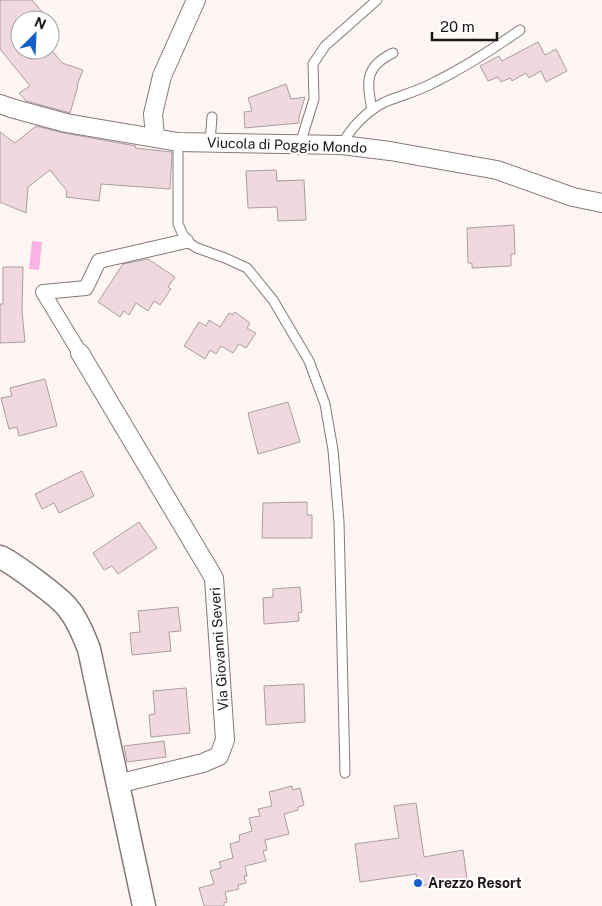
<svg xmlns="http://www.w3.org/2000/svg" width="602" height="906" font-family="'Public Sans',sans-serif">
<rect width="100%" height="100%" fill="#fef6f4"/>
<path fill="#fbb3e5" d="M32,241L42,242L39,270L29,269Z"/>
<g fill="#f0d9de" stroke="#ab9da0">
<path d="M0,0H32L44,14L37,20H20V50H50V48L62,63L83,70L77,85L78,86L70,113L26,101L19,93L30,86L0,49Z"/>
<path d="M538,42L545,55L556,49L567,71L546,82L541,71L529,78L526,73L512,81L510,78L501,82L498,77L488,81L480,66L499,56L502,61Z"/>
<path d="M286,84L291,99L305,97L299,117V123L245,128L244,112L252,111L248,98Z"/>
<path d="M36,126L64,133L136,146L135,148L172,152L170,189L101,184L99,201L66,197L67,191L50,170L28,187L26,213L0,202V132L15,143Z"/>
<path d="M276,170L277,181L304,180L306,220L278,221L277,207L248,208L246,171Z"/>
<path d="M514,225L515,254H511V266L472,268V263H468L467,228Z"/>
<path d="M148,259L175,277L168,287L171,289L160,305L154,301L148,311L136,303L129,315L124,311L120,317L98,302L123,264Z"/>
<path d="M3,267H23L22,311L25,342L0,343V304H3Z"/>
<path d="M235,312L250,323L247,328L256,333L246,348L239,344L233,353L221,346L216,354L210,350L205,359L184,346L199,322L206,326L209,320L220,327L229,313L233,315Z"/>
<path d="M45,379L57,426L19,436L17,427L9,429L1,398L12,396L10,388Z"/>
<path d="M288,402L300,442L258,454L248,413Z"/>
<path d="M82,471L94,496L59,513L54,503L42,509L35,494Z"/>
<path d="M307,502V515H312V538H262L263,503Z"/>
<path d="M139,522L157,548L118,574L112,566L104,570L93,553Z"/>
<path d="M300,587L302,612L298,613L299,621L264,624L263,598L273,597V589Z"/>
<path d="M178,607L181,631L169,632L171,651L132,655L130,633L140,632L138,611Z"/>
<path d="M304,684L305,722L266,725L264,686Z"/>
<path d="M186,688L190,733L151,737L149,715L155,714L153,691Z"/>
<path d="M164,741L166,757L127,762L124,746Z"/>
<path d="M292,786L293,790L300,788L304,805L298,807V810L284,814L289,834L265,840L267,850L263,851L266,861L245,866L247,876H244L246,883L238,885L239,889L225,892L227,902L224,903V906H204L199,888L214,884L210,871L221,868L219,862L233,858L230,844L240,841L239,835L252,831L249,818L260,816L258,809L272,806L269,792Z"/>
<path d="M416,803L424,857L463,850L467,879L418,886L416,874L360,882L355,844L399,838L394,806Z"/>
</g>
<g fill="none" stroke-linecap="round" stroke-linejoin="round">
<g stroke="#877a78" stroke-width="11">
<g id="service">
<path d="M372,110C367,82 364,67 393,53"/>
<path d="M178,142V224L186,241L197,248L225,258L247,268L273,300L309,361L325,404L333,450L339,522L345,773"/>
<path d="M210,142L212,117"/>
<path d="M300,144L314,99L313,64L325,46L377,0"/>
<path d="M342,145C350,128 368,110 385,102C402,95 419,91 435,82C465,67 493,49 520,30"/>
</g>
</g>
<g stroke="#877a78" stroke-width="16">
<path id="pedestrian" d="M80,353L43,292L86,288L99,261L186,241"/>
</g>
<g stroke="#877a78" stroke-width="20">
<g id="minor">
<path d="M0,104L11,108L66,123L178,142L342,145L390,151L497,170L573,197L602,203"/>
<path d="M155,137L153,114L162,76L196,0"/>
<path d="M80,353L214,578L225,740L219,756L203,763L117,784"/>
</g>
</g>
<g stroke="#877a78" stroke-width="25">
<path id="tertiary" d="M0,557C12,562 58,596 67,607C77,619 83,634 89,649L144,906"/>
</g>
<use href="#service" stroke="#fff" stroke-width="9"/>
<use href="#pedestrian" stroke="#fff" stroke-width="14"/>
<use href="#minor" stroke="#fff" stroke-width="18"/>
<use href="#tertiary" stroke="#fff" stroke-width="22"/>
</g>
<circle fill="#155fc9" stroke="#fff" stroke-width="2" cx="418" cy="883" r="5"/>
<g text-anchor="middle" dominant-baseline="central" stroke-width="4" stroke-linejoin="round" paint-order="stroke">
<g font-size="14" fill="#1c1716" stroke="#fff">
<text transform="translate(287 145) rotate(2)">Viucola di Poggio Mondo</text>
<text transform="translate(219 649) rotate(-94)">Via Giovanni Severi</text>
</g>
<g font-size="14" font-weight="bold" fill="#1c1716" stroke="#fff" text-anchor="start">
<text x="428" y="883">Arezzo Resort</text>
</g>
</g>
<g transform="translate(35 35) rotate(24)"><circle r="24" fill="#ffffff" stroke="#a4a2a2"/>
<path d="M0-4L9 19L0 12L-9 19Z" fill="#155fc9"/>
<text y="-8" font-size="14" font-weight="bold" text-anchor="middle" fill="#1c1716">N</text>
</g>
<path d="M432 32v8h65v-8" fill="none" stroke="#1c1716" stroke-width="2.5"/>
<text x="440" y="32" font-size="15" fill="#1c1716" stroke="#ffffff" stroke-width="4" paint-order="stroke">20 m</text>
</svg>
